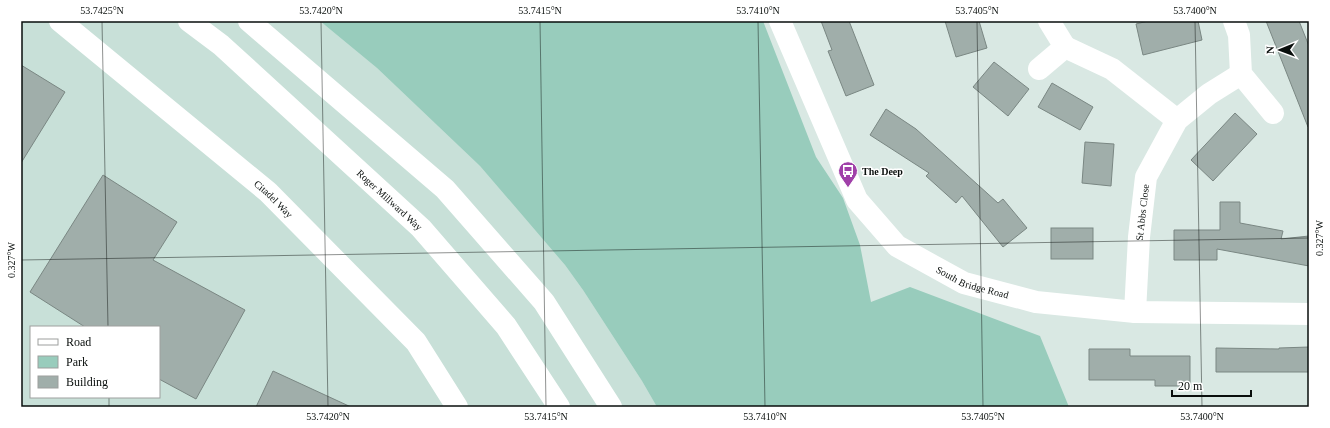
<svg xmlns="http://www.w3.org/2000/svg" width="1330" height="428" font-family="'Times New Roman',serif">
<rect width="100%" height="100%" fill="#d9e8e3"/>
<path fill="#c8e0d8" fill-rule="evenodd" d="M21,21H320L377,68L480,166L565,265L583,290L642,381L657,407H21ZM31,327H159V397H31Z"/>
<path fill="#98ccbc" d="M320,21H763L816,157L843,198L860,245L871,302L910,287L1040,336L1069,407H657L642,381L583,290L565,265L480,166L377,68Z"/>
<g fill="#a0aeaa" stroke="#7a8783">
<path d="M821,21H849L874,85L846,96L828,51L832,50Z"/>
<path d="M945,21H979L987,48L956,57Z"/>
<path d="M1148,21H1198L1202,40L1143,55L1136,24Z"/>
<path d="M1266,21H1299L1309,46V126L1308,127Z"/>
<path d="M994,62L1029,89L1008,116L973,87Z"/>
<path d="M21,65L65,92L21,163Z"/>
<path d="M1052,83L1093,107L1080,130L1038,107Z"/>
<path d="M886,109L916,129L998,203L1003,199L1027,228L1003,247L962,196L956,203L926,176L929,173L870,135Z"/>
<path d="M1235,113L1257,134L1213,181L1191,160Z"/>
<path d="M1085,142L1114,144L1111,186L1082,183Z"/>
<path d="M103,175L177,222L153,260L245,310L196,399L159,379V327H85L30,292Z"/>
<path d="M1220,202H1240V223L1283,231L1281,239L1309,236V266L1217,249V260H1174V230H1220Z"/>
<rect x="1051" y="228" width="42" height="31"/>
<path d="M1309,347V372H1216V348L1279,349V348Z"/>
<path d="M1089,349H1130V356H1190V386H1155V380H1089Z"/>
<path d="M273,371L351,407H256Z"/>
</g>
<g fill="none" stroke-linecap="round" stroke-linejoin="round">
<g stroke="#fff" stroke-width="22">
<path id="s1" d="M60,21L268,192L416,342L457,407"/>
<path id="s2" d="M780,21L857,200L897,246L964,283L1036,302L1135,312L1309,314"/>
<path d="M1234,21L1239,35L1241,74L1273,113"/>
<path d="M1065,47L1112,69L1177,120"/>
<path d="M1039,69L1065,47L1049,21"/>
<path id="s3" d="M1135,312L1139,237L1146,177L1177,120L1209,94L1241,74"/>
</g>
<g stroke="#fff" stroke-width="22">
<path id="s4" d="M189,21L221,45L421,228L506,326L559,407"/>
<path d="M249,21L445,189L544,302L611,407"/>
</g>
</g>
<path fill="none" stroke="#090e0c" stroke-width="1" stroke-opacity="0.45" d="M102,21L108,327M321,21L328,407M540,21L546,407M758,21L765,407M977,21L983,407M1195,21L1202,407M21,260L1309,238M109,397V407"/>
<defs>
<g id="bus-pin" transform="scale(1)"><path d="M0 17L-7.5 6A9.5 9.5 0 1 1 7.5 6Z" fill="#a040a9" stroke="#fff"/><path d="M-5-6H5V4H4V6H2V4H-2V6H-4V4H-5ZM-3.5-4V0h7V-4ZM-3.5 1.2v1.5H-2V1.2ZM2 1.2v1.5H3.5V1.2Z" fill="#fff"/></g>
</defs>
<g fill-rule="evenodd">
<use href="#bus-pin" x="848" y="171"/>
</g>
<g text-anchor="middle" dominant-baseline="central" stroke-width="3" stroke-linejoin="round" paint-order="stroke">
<g font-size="10" font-weight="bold" fill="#090e0c" stroke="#fff" text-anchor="start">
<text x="862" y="171">The Deep</text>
</g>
<g font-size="10" fill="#090e0c" stroke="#fff">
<text stroke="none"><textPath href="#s1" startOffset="278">Citadel Way</textPath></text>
<text stroke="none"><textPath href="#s4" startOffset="269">Roger Millward Way</textPath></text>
<text stroke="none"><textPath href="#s3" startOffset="100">St Abbs Close</textPath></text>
<text stroke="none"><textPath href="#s2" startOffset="340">South Bridge Road</textPath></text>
</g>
</g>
<rect width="1330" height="428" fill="none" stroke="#ffffff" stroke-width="44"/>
<rect x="30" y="326" width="130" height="72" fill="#ffffff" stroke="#9d9f9e"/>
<rect x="38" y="339" width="20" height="6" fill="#ffffff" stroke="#9d9f9e"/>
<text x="66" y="346" font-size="12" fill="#090e0c">Road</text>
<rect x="38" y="356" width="20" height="12" fill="#98ccbc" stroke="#9d9f9e"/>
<text x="66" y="366" font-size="12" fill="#090e0c">Park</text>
<rect x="38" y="376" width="20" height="12" fill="#a0aeaa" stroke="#9d9f9e"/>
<text x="66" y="386" font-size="12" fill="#090e0c">Building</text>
<g transform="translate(1280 50) rotate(269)" stroke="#ffffff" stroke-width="3" paint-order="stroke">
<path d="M0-3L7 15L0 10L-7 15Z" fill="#090e0c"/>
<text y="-6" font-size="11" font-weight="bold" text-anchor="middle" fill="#090e0c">N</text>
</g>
<path d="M1172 390v6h79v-6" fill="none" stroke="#090e0c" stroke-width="2"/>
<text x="1178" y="390" font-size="12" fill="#090e0c" stroke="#ffffff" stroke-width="3" paint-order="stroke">20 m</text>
<rect x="22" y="22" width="1286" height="384" fill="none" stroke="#090e0c" stroke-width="1.5"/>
<g font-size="10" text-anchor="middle" fill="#090e0c">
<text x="102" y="14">53.7425°N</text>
<text x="321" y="14">53.7420°N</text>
<text x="540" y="14">53.7415°N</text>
<text x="758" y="14">53.7410°N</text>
<text x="977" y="14">53.7405°N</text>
<text x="1195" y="14">53.7400°N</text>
<text transform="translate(1319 238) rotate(-90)" y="4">0.327°W</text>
<text transform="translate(11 260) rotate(-90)" y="4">0.327°W</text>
<text x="328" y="420">53.7420°N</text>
<text x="546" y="420">53.7415°N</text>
<text x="765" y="420">53.7410°N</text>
<text x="983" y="420">53.7405°N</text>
<text x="1202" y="420">53.7400°N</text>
</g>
</svg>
